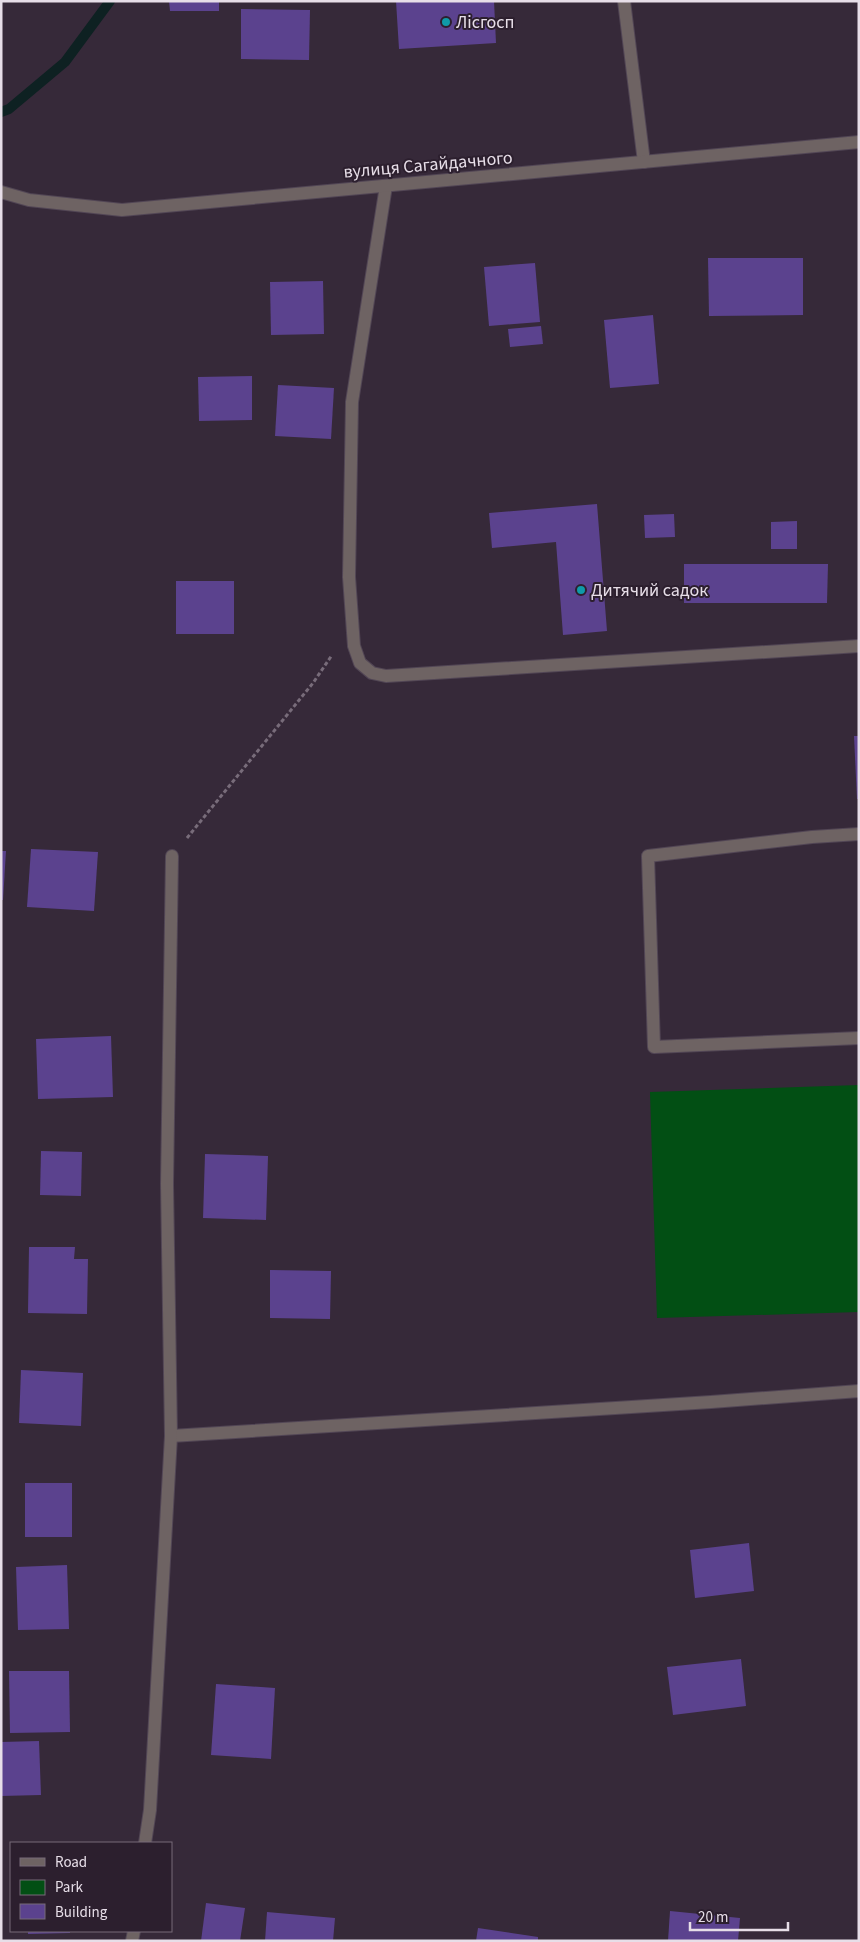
<svg xmlns="http://www.w3.org/2000/svg" width="860" height="1942" font-family="'Source Sans 3',sans-serif">
<rect width="100%" height="100%" fill="#362939"/>
<path fill="#024f14" d="M859,1085V1312L657,1318L650,1092Z"/>
<g fill="none" stroke-linecap="round" stroke-linejoin="round">
<path stroke="#0e2122" stroke-width="10" d="M1,112L9,109L65,62L110,1"/>
</g>
<g fill="#5b428e">
<path d="M169,1H219V11H170Z"/>
<path d="M396,1H494L496,43L399,49Z"/>
<path d="M241,9L310,10L309,60L241,59Z"/>
<path d="M708,258H803V315L709,316Z"/>
<path d="M535,263L540,322L489,326L484,267Z"/>
<path d="M323,281L324,334L271,335L270,282Z"/>
<path d="M653,315L659,384L610,388L604,320Z"/>
<path d="M541,326L543,344L510,347L508,329Z"/>
<path d="M252,376V420L199,421L198,377Z"/>
<path d="M278,385L334,388L331,439L275,436Z"/>
<path d="M597,504L607,631L563,635L556,542L492,548L489,513Z"/>
<path d="M674,514L675,537L645,538L644,515Z"/>
<path d="M797,521V549H771V522Z"/>
<path d="M684,564H828L827,603H684Z"/>
<rect x="176" y="581" width="58" height="53"/>
<path d="M854,736H859V799H857Z"/>
<path d="M31,849L98,852L94,911L27,907Z"/>
<path d="M1,851H6L3,900H1Z"/>
<path d="M111,1036L113,1097L38,1099L36,1039Z"/>
<path d="M41,1151L82,1152L81,1196L40,1195Z"/>
<path d="M205,1154L268,1156L266,1220L203,1218Z"/>
<path d="M29,1247H75L74,1259H88L87,1314L28,1313Z"/>
<path d="M270,1270L331,1271L330,1319L270,1318Z"/>
<path d="M21,1370L83,1373L81,1426L19,1423Z"/>
<rect x="25" y="1483" width="47" height="54"/>
<path d="M749,1543L754,1591L695,1598L690,1550Z"/>
<path d="M67,1565L69,1629L18,1630L16,1567Z"/>
<path d="M741,1659L746,1706L673,1715L667,1667Z"/>
<path d="M9,1671H69L70,1732L10,1733Z"/>
<path d="M216,1684L275,1688L271,1759L211,1755Z"/>
<path d="M39,1741L41,1795L1,1796V1742Z"/>
<path d="M206,1903L245,1908L240,1941H201Z"/>
<path d="M670,1911L740,1918L738,1941H668Z"/>
<path d="M267,1912L335,1918L333,1941H265Z"/>
<path d="M478,1928L538,1937V1941H476Z"/>
<path d="M28,1931H70V1933L28,1934Z"/>
</g>
<g fill="none" stroke-linecap="round" stroke-linejoin="round">
<g stroke="#524655" stroke-width="14">
<g id="minor">
<path d="M624,1L644,162"/>
<path d="M386,186L352,402L349,577L354,646L360,663L372,673L386,676L859,646"/>
<path d="M1,192L29,200L122,210L859,142"/>
<path d="M859,834L812,837L648,856L654,1047L859,1038"/>
<path d="M171,1436L711,1402L859,1391"/>
<path d="M145,1843L150,1810L171,1436L167,1184L172,856"/>
<path d="M132,1941L134,1931"/>
</g>
</g>
<path stroke="#786c7a" stroke-width="3" stroke-dasharray="4 2.5" stroke-linecap="butt" d="M187,838L313,683L332,655"/>
<use href="#minor" stroke="#6e6363" stroke-width="12"/>
</g>
<g fill="#0f9aa8" stroke="#2c1f2e" stroke-width="2">
<circle cx="446" cy="22" r="5"/>
<circle cx="581" cy="590" r="5"/>
</g>
<g text-anchor="middle" dominant-baseline="central" stroke-width="4" stroke-linejoin="round" paint-order="stroke">
<g font-size="18" fill="#e7dee8" stroke="#2c1f2e" text-anchor="start">
<text x="456" y="22">Лісгосп</text>
<text x="591" y="590">Дитячий садок</text>
</g>
<g font-size="18" fill="#e7dee8" stroke="#2c1f2e">
<text transform="translate(428 165) rotate(-5)">вулиця Сагайдачного</text>
</g>
</g>
<rect width="860" height="1942" fill="none" stroke="#e7dee8" stroke-width="5"/>
<rect x="10" y="1842" width="162" height="90" fill="#2c1f2e" stroke="#776b78"/>
<rect x="20" y="1858" width="25" height="8" fill="#6e6363" stroke="#776b78"/>
<text x="55" y="1867" font-size="15" fill="#e7dee8">Road</text>
<rect x="20" y="1880" width="25" height="15" fill="#024f14" stroke="#776b78"/>
<text x="55" y="1892" font-size="15" fill="#e7dee8">Park</text>
<rect x="20" y="1904" width="25" height="15" fill="#5b428e" stroke="#776b78"/>
<text x="55" y="1917" font-size="15" fill="#e7dee8">Building</text>
<path d="M690 1922v8h98v-8" fill="none" stroke="#e7dee8" stroke-width="2.5"/>
<text x="698" y="1922" font-size="15" fill="#e7dee8" stroke="#2c1f2e" stroke-width="4" paint-order="stroke">20 m</text>
</svg>
